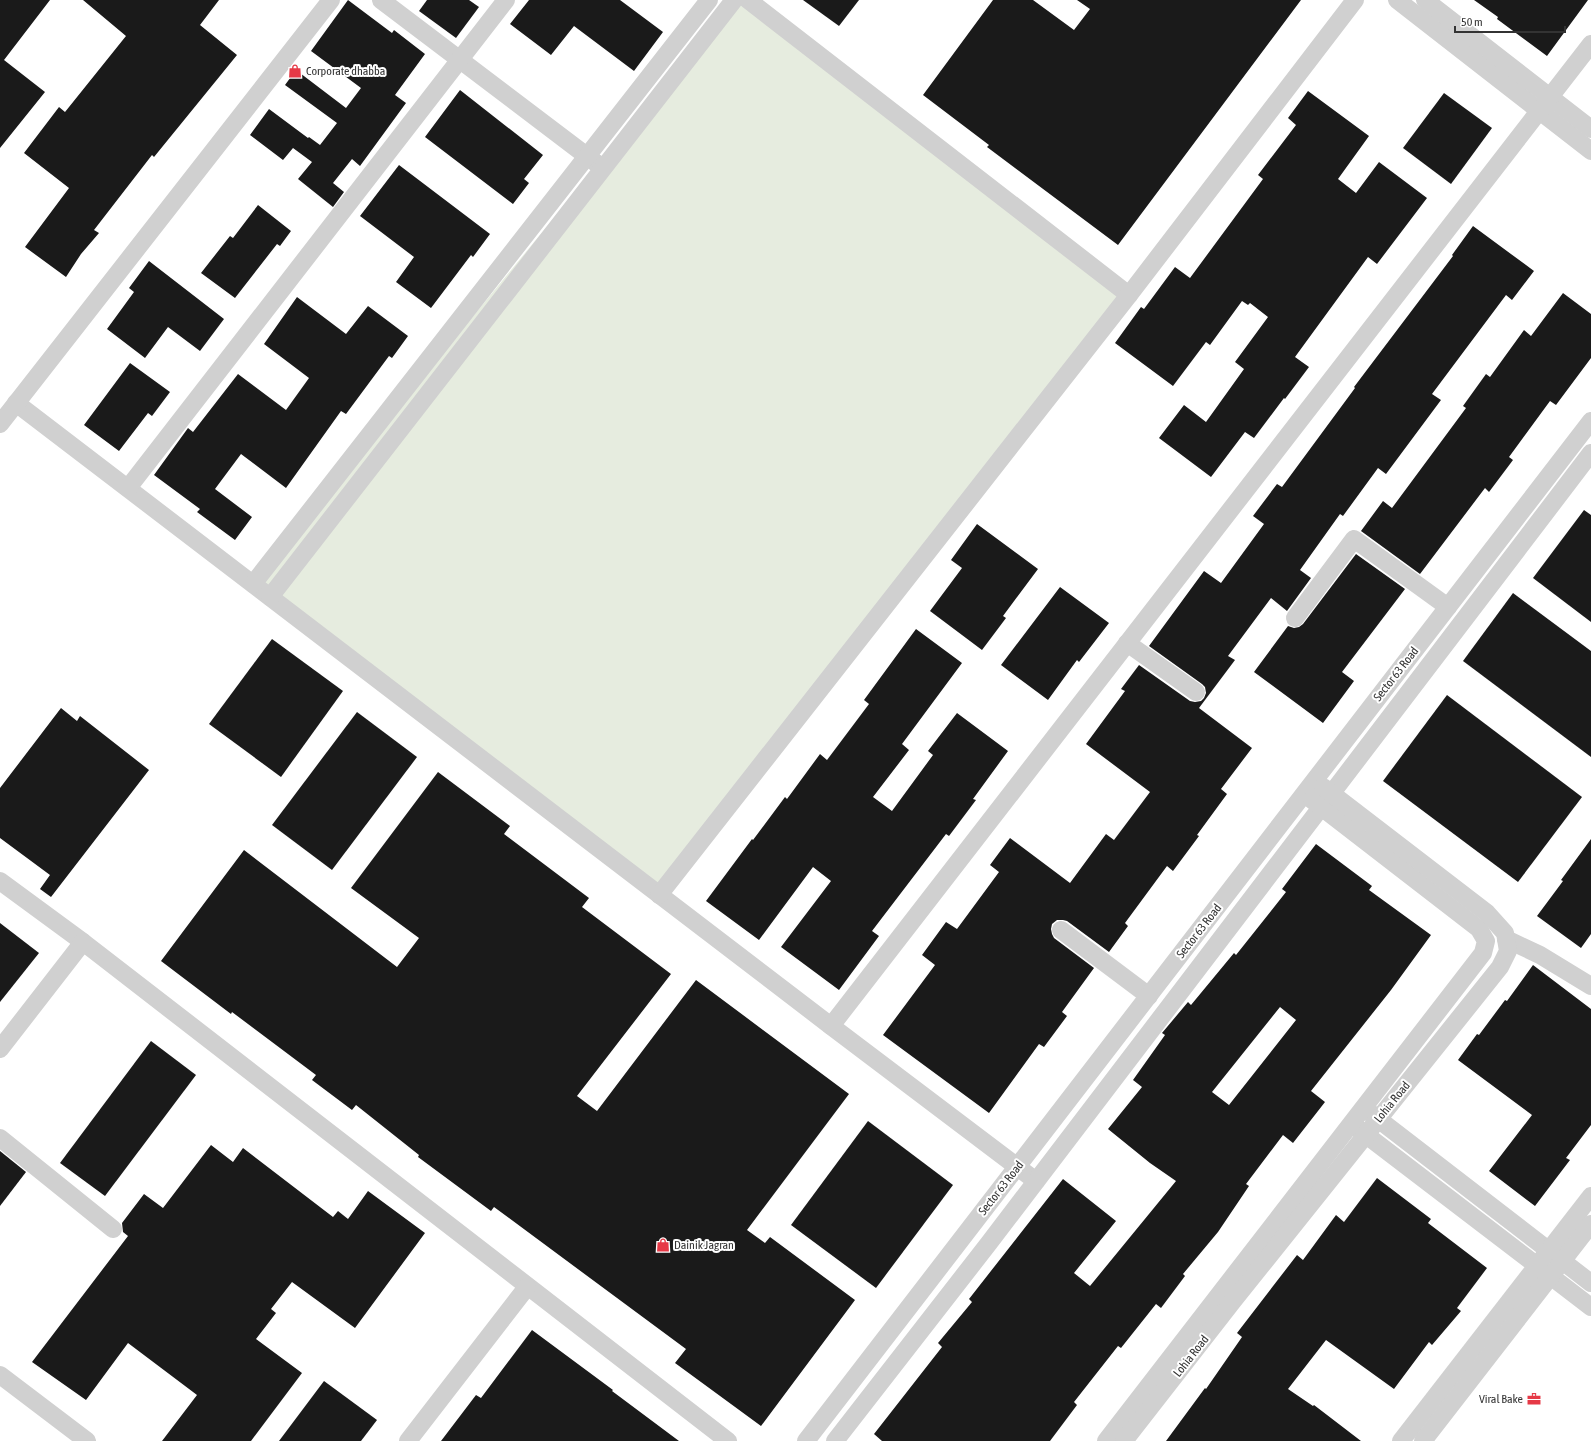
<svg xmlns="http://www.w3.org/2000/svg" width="1591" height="1441" font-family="'Asap Condensed',sans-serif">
<rect width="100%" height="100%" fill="#fff"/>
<path fill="#e6ecdf" d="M733,0H748L1129,295L659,895L253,584Z"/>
<g fill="#1a1a1a" fill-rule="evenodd">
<path d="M0,0H50L4,60L45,92L0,148Z"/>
<path d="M83,0H219L200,25L237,55L154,157L152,155L94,230L99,233L81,254L66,277L25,247L69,188L24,153L59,107L65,112L126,36Z"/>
<path d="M348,0L392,33L394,30L425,54L395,95L406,103L360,166L352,159L333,183L344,192L333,207L298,179L312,162L293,148L283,160L250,135L269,109L308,138L309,137L320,145L337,123L285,85L296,70L346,108L361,88L311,51Z"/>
<path d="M427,0H469L479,7L456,38L419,11Z"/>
<path d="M529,0H620L663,32L634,71L574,26L551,55L510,24Z"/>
<path d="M803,0H859L839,26Z"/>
<path d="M993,0H1033L1074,30L1090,9L1077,0H1301L1118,245L987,147L989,145L923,95Z"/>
<path d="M1474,0H1588L1547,56L1497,19L1498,17Z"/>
<path d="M460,90L543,155L524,179L529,183L513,204L425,137Z"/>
<path d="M1308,91L1369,136L1338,179L1356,193L1379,162L1427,198L1377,264L1368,257L1295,357L1309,367L1285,399L1284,398L1254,438L1245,432L1211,477L1159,438L1184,405L1206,422L1244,369L1235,362L1268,317L1250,303L1248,305L1242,301L1210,345L1206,342L1173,386L1115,343L1141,307L1144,309L1175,267L1190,278L1263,179L1258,175L1296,125L1288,118Z"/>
<path d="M1444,93L1492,128L1451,184L1403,148Z"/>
<path d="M399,165L490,234L473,257L471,255L431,308L396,282L414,257L360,216Z"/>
<path d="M258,205L291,231L280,246L277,244L235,298L201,273L230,236L233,238Z"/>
<path d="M1473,226L1534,271L1512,300L1506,295L1432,394L1441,400L1386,474L1378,468L1343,516L1340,514L1300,570L1311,578L1287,611L1271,598L1228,656L1235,660L1199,708L1252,748L1221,789L1227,794L1197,835L1199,836L1173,871L1167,866L1125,923L1128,926L1109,952L1067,921L1063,920H1057L1052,924L1051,929L1052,934L1054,938L1094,968L1062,1012L1067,1016L1044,1047L1039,1044L989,1113L883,1035L935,965L922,955L946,922L957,929L999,872L990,865L1010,838L1070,883L1106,834L1114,840L1150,792L1086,744L1125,691L1121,689L1139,665L1190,701L1195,702L1201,701L1204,698L1206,693L1205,687L1202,684L1149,646L1204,571L1221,583L1264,524L1253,516L1277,484L1282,487L1355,388L1354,387L1453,256L1452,255Z"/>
<path d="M149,261L224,319L200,351L168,327L145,358L107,329L134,292L129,288Z"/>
<path d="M1563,293L1591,314V358L1556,405L1550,401L1509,457L1513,460L1489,492L1485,488L1420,574L1361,531L1383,501L1392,508L1466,408L1463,406L1486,374L1490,377L1524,330L1531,336Z"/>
<path d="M297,297L346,334L368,306L408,336L392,358L389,356L346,414L341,411L286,488L241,454L215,489L252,517L235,540L197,512L200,509L154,475L188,428L193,432L238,374L286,410L309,378L264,344Z"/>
<path d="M130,363L170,392L152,416L148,413L119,451L84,425Z"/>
<path d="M1584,510L1591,515V622L1533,578Z"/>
<path d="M977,524L1038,569L1003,616L1006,618L982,650L930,611L962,568L951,560Z"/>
<path d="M1356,554L1405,589L1342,672L1354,681L1323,723L1254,672L1288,626L1294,628L1299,627L1303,624Z"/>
<path d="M1060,587L1109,623L1079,662L1077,660L1048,700L1001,665Z"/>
<path d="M1513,593L1591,651V757L1463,661Z"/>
<path d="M916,629L962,663L902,744L909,750L873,797L892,811L933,755L928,751L957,713L1008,751L973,799L976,800L949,836L946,834L872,931L879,936L839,990L781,947L831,881L813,867L759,940L706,901L752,839L753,840L785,797L787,799L820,754L827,760L869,704L864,700Z"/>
<path d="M272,639L343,691L281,777L209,724Z"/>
<path d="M1447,695L1582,797L1518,882L1383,781Z"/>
<path d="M61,708L77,721L80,716L149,770L51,897L40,889L50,875L0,838V788Z"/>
<path d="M357,712L417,757L332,870L272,825Z"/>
<path d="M438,772L510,826L504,834L589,898L582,907L671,974L577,1096L597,1111L696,980L849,1094L747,1230L765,1243L770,1237L855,1300L761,1426L675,1363L686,1349L494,1207L491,1211L418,1157L419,1155L356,1105L352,1110L312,1080L316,1075L232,1012L231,1014L161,961L244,850L397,967L419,938L351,888Z"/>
<path d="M1591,839V934L1581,948L1537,916L1563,881L1561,880Z"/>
<path d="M1316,844L1372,886L1369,890L1431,935L1391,990L1311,1091L1325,1102L1293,1143L1283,1135L1246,1184L1249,1186L1218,1232L1183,1274L1185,1276L1161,1308L1156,1304L1121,1348L1118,1346L1074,1402L1077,1405L1050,1441H882L874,1434L942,1347L938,1343L972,1302L969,1299L1063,1179L1116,1221L1074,1273L1090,1286L1176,1181L1150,1163L1108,1129L1142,1087L1133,1080L1165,1035L1162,1033L1188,1002L1191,1005L1234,953L1236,955L1286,892L1282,889ZM1280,1007L1296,1020L1229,1105L1212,1092Z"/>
<path d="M0,923L39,953L0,1002Z"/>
<path d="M1533,965L1591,1009V1125L1566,1158L1570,1160L1535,1206L1489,1171L1532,1115L1458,1060L1477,1034L1479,1035L1505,1000L1507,1001Z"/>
<path d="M151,1041L196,1075L105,1196L60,1163Z"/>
<path d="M868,1121L953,1185L876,1288L791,1225Z"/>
<path d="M211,1145L233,1162L243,1148L333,1217L338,1211L348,1219L368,1191L425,1233L355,1328L292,1282L271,1309L276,1313L256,1339L302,1373L251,1441H162L197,1395L128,1343L86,1400L32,1362L128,1236L123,1232L122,1223L144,1194L163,1208Z"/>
<path d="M0,1151L26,1172L0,1206Z"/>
<path d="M1377,1178L1431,1219L1428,1223L1487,1268L1457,1308L1461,1311L1432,1345L1429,1342L1394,1389L1326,1340L1288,1389L1313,1406L1314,1405L1361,1441H1166L1205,1388L1206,1389L1242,1337L1237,1333L1297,1255L1303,1260L1336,1215L1344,1222Z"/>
<path d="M532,1330L613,1390L612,1391L679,1441H441L476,1395L481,1398Z"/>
<path d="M324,1381L377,1420L361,1441H279Z"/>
</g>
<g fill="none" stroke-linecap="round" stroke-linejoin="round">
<g stroke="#d0d0d0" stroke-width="18">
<path d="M381,0L596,163"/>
<path d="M748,0L1129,295"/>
<path d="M1397,0L1591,151"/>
<path d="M1425,0L1591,129"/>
<path d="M16,403L831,1026L1036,1181"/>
<path d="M0,424L331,0"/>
<path d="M128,488L506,0"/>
<path d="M253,584L709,0"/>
<path d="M270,597L734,0"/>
<path d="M1295,618L1354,539L1448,607"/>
<path d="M1127,643L1196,692"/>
<path d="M0,881L83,942L728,1441"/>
<path d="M659,895L1129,295L1355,0"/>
<path d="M1061,930L1149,996"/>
<path d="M1506,939L1540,955L1591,986"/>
<path d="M831,1026L1591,44"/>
<path d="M0,1049L83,942"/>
<path d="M1369,1112L1591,1283"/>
<path d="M1357,1128L1591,1307"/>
<path d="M0,1138L113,1229"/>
<path d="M0,1375L87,1441"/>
<path d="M408,1441L527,1287"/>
<path d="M806,1441L1591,421"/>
<path d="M835,1441L989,1243L1591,453"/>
<path d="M1106,1441L1483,953L1486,941L1479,929L1312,800"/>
<path d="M1124,1441L1233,1301L1500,967L1508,951L1505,933L1487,913L1323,787"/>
<path d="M1401,1441L1591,1196"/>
<path d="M1423,1441L1591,1224"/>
</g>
</g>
<defs>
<g id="shop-bare" transform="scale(1.08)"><path d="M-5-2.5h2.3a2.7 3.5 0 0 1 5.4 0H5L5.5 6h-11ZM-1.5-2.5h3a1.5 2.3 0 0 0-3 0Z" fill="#e63946" stroke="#fff" stroke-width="2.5" paint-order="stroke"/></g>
<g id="office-bare" transform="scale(1.08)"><path d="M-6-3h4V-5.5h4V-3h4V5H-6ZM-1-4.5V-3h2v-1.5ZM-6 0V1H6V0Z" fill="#e63946" stroke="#fff" stroke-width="2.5" paint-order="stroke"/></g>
</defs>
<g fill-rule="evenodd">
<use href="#shop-bare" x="295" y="71"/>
<use href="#shop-bare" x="663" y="1245"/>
<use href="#office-bare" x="1534" y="1399"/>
</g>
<g text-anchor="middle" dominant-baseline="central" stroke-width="4" stroke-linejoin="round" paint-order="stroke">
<g font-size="12" fill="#333" stroke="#fff" text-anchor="start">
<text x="306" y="71">Corporate dhabba</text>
<text x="674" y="1245">Dainik Jagran</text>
<text x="1523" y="1399" text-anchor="end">Viral Bake</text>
</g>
<g font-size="12" fill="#333" stroke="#fff">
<text transform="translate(1396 674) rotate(-52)">Sector 63 Road</text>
<text transform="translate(1199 931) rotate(-52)">Sector 63 Road</text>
<text transform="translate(1392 1102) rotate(-51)">Lohia Road</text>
<text transform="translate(1001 1188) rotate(-52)">Sector 63 Road</text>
<text transform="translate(1191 1356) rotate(-52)">Lohia Road</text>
</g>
</g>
<path d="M1455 26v6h110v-6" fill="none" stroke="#333333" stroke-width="2"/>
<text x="1461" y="26" font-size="12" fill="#333333" stroke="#ffffff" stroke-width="3" paint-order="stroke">50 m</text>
</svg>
